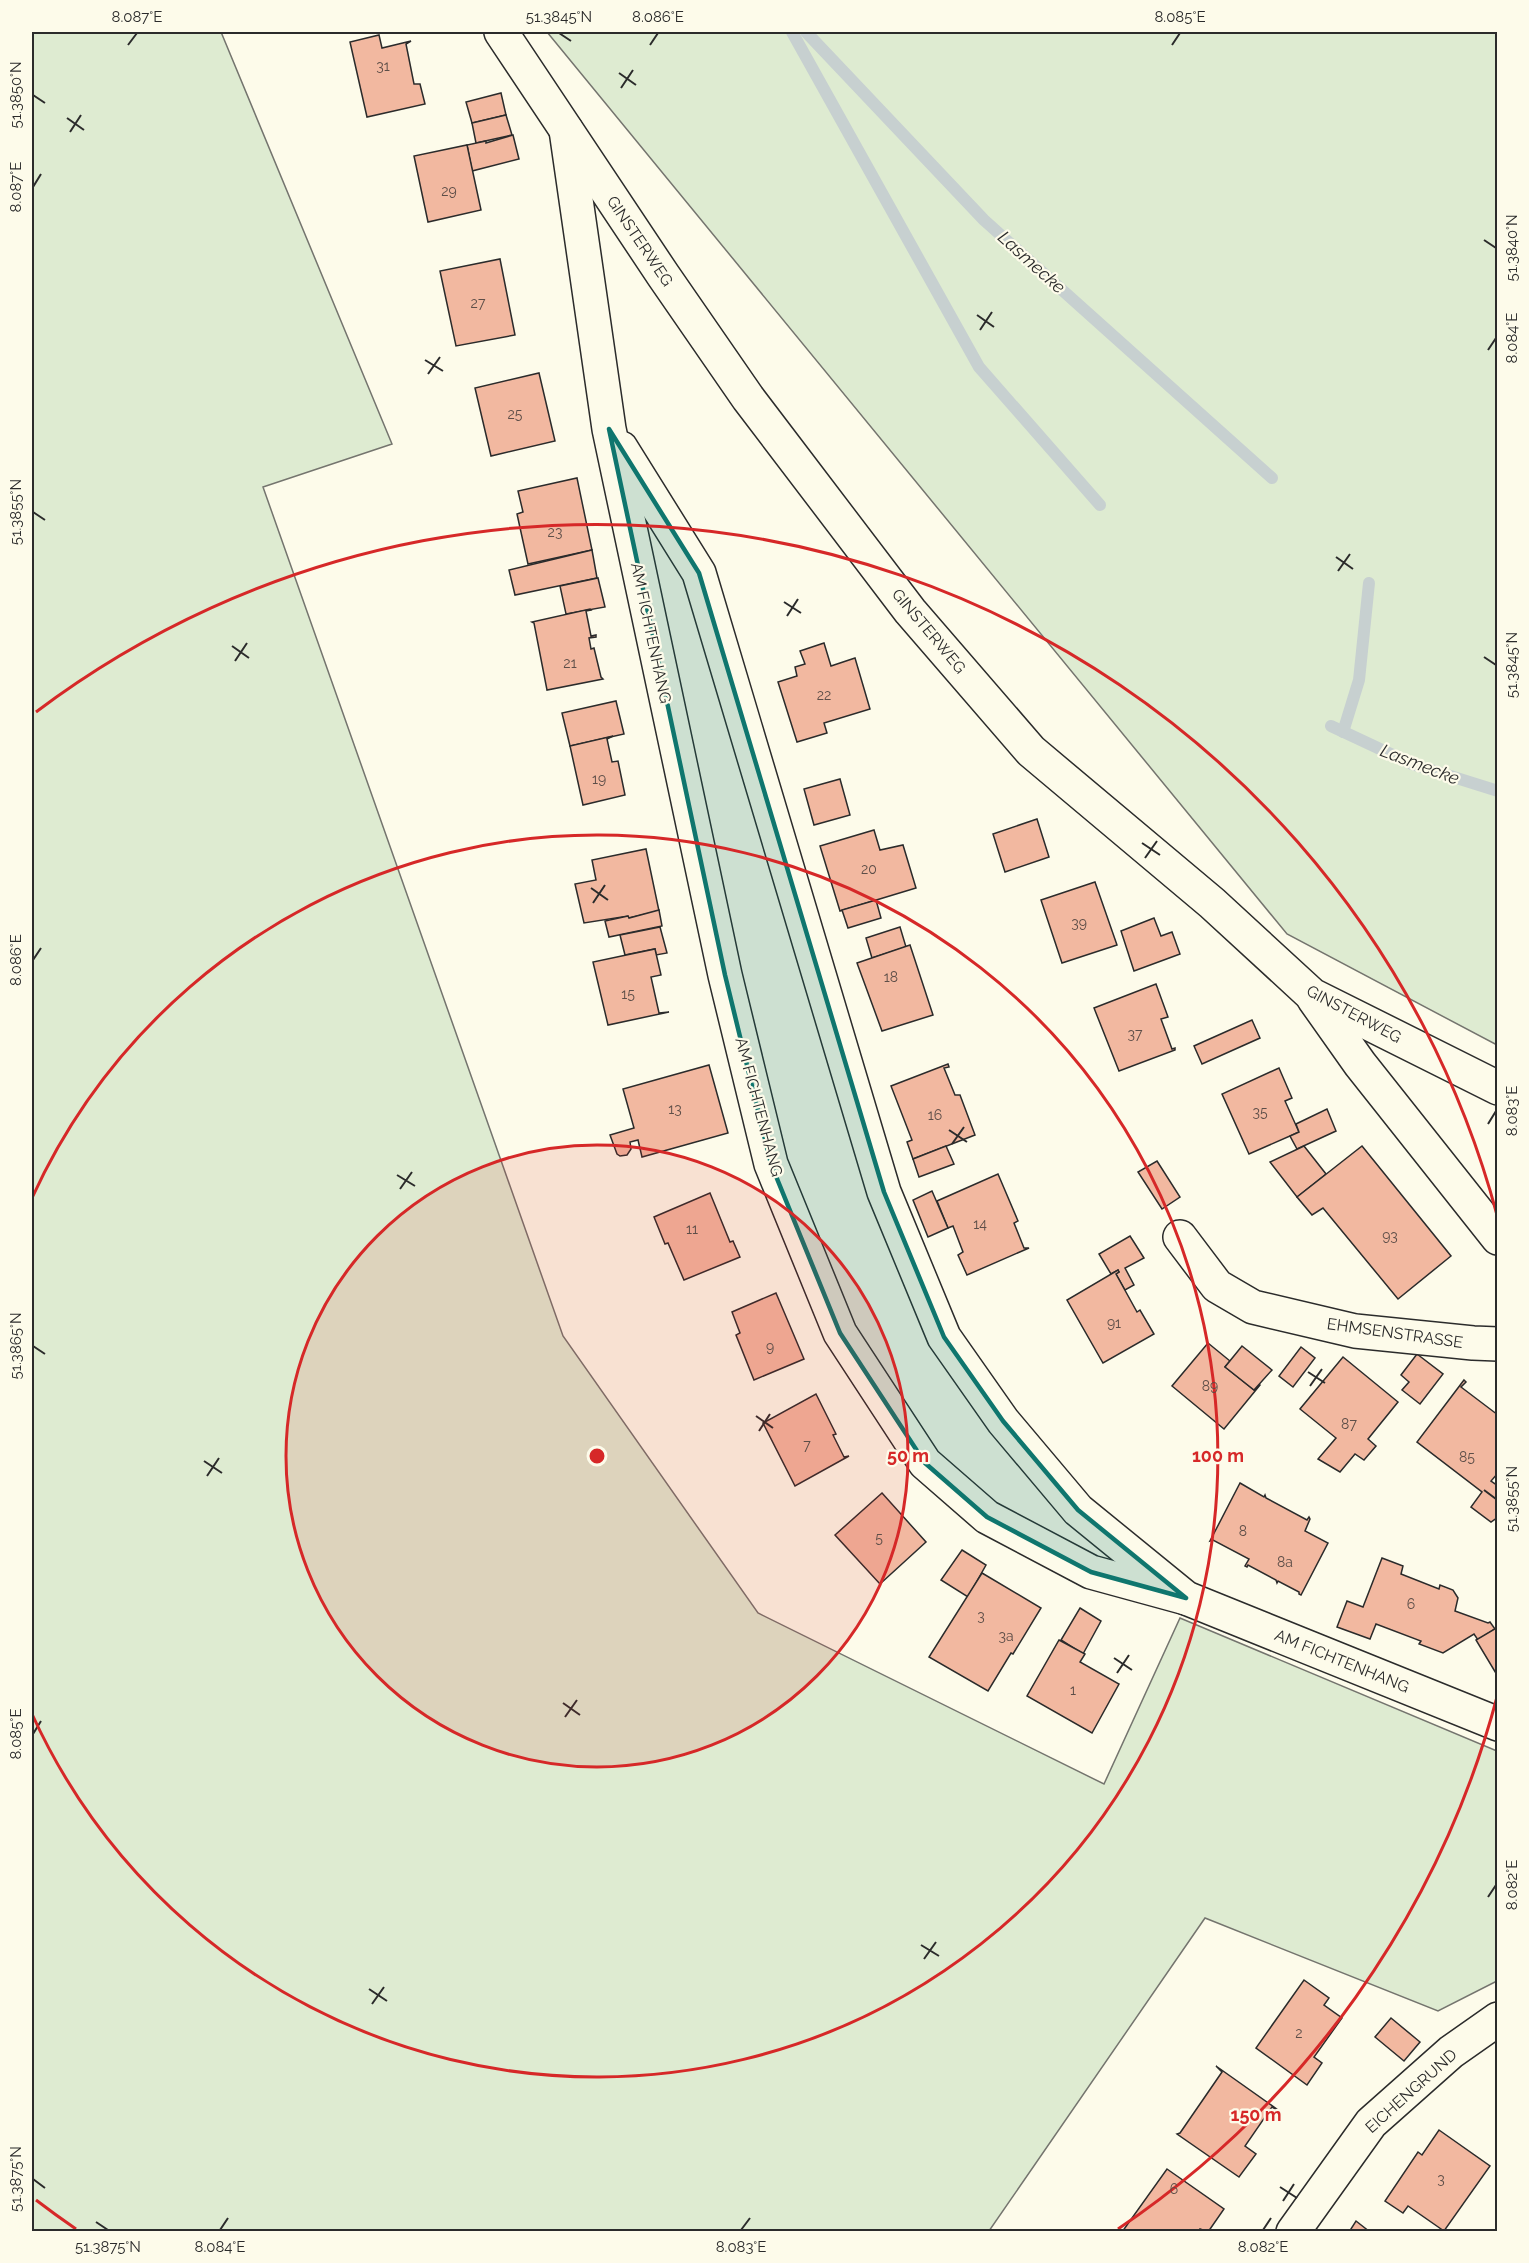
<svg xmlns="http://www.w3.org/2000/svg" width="1529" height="2263" font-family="Raleway,sans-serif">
<rect width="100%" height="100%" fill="#fdfbea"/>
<g fill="#deebd1" stroke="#74746e" stroke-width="1.5">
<path d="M32,32H221L392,444L263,487L563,1336L758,1613L1104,1784L1180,1618L1497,1751V1981L1438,2011L1205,1918L989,2231H32Z"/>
<path d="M547,32H1497V1045L1287,934Z"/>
</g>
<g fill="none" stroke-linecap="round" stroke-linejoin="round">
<g stroke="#c7d0d0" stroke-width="12">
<path d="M792,32L979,367L1100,505"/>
<path d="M806,32L984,220L1272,478"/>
<path d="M1331,726L1412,764L1498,791"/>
<path d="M1343,732L1359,680L1369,583"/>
</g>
</g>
<g fill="#f2b8a0" stroke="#2b2b2b" stroke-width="1.5">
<path d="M379,35L382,48L411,41L406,44L414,84H420L425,104L367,117L350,42Z"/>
<path d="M501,93L506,115L472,123L466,102Z"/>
<path d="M506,115L512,135L476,143L472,123Z"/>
<path d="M513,135L519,159L472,171L467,145L486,141V143Z"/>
<path d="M467,145L481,210L428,222L414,156Z"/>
<path d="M500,259L515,335L456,346L440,271Z"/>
<path d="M539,373L555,441L491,456L475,388Z"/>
<path d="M577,478L592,550L528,564L517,514L523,512L518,491Z"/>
<path d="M592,550L597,578L515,595L509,570Z"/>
<path d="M598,578L605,607L566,614L560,586Z"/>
<path d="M590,609L591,610L586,611L591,636L596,635V637L589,638L591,649L594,648L601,677L603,679L547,690L534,623L532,622Z"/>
<path d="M824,643L831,666L855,658L870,709L824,723L827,733L797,742L778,682L797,676L795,667L805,664L800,651Z"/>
<path d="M616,701L624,734L570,746L562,713Z"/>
<path d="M613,736L607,739L612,762L618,761L625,795L583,805L570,746Z"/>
<path d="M840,779L850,815L814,825L804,789Z"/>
<path d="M1037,819L1049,857L1005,872L993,834Z"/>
<path d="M874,830L880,850L903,845L916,888L840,911L820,846Z"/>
<path d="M646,849L659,911L629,918L628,916L584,923L575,884L596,880L592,860Z"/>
<path d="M1095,882L1117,945L1062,963L1041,900Z"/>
<path d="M876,900L881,918L848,928L842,910Z"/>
<path d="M659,910L662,926L609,937L605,921L628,916L629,918Z"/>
<path d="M1154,918L1161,936L1172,932L1180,954L1134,971L1121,931Z"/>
<path d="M660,927L667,953L656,955L655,949L625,955L620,935Z"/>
<path d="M900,927L906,947L872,958L866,938Z"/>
<path d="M910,945L933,1015L882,1031L857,963Z"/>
<path d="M655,949L661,975L651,977L659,1013L669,1012L608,1025L593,962Z"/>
<path d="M1156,984L1168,1017L1161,1019L1172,1049L1175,1048V1050L1119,1071L1094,1008Z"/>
<path d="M1252,1020L1260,1038L1202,1064L1194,1046Z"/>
<path d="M948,1064L949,1067L944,1068L955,1095H960L975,1135L913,1159L907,1142L912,1140L891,1086Z"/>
<path d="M709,1065L728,1133L642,1157L638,1140L630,1142L631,1149L627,1155L620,1156L617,1154L610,1135L634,1128L623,1089Z"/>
<path d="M1279,1068L1292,1098L1285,1101L1299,1132L1249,1154L1222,1094Z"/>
<path d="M1327,1109L1336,1131L1297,1149L1290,1136L1299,1132L1296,1124Z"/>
<path d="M946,1146L954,1164L919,1177L913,1159Z"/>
<path d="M1304,1146L1326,1174L1297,1197L1270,1162Z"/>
<path d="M1362,1146L1451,1256L1398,1299L1323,1208L1312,1215L1297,1197Z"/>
<path d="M1157,1161L1180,1197L1162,1209L1138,1172Z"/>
<path d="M998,1174L1018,1221L1014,1223L1024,1248H1029L967,1275L958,1255L963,1252L953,1226L948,1228L937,1201Z"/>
<path d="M932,1191L948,1228L928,1237L913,1200Z"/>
<path d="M710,1193L730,1242L733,1241L740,1257L684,1280L668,1243L665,1244L654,1217Z"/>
<path d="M1130,1236L1144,1258L1125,1268L1134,1285L1125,1290L1116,1274L1119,1272L1118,1270L1111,1274L1099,1254Z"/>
<path d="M1118,1270L1119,1272L1116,1274L1137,1312L1140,1310L1154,1334L1103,1363L1067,1300Z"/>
<path d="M776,1293L804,1359L754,1380L736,1335L740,1333L732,1312Z"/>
<path d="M1208,1343L1230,1361L1225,1367L1254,1390L1259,1384L1260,1385L1224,1429L1172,1386Z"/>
<path d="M1242,1346L1272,1370L1254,1390L1225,1367Z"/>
<path d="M1301,1347L1315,1358L1293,1387L1279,1376Z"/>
<path d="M1417,1354L1443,1374L1420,1404L1402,1390L1409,1382L1401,1375Z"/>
<path d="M1343,1357L1398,1402L1368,1439L1376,1446L1364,1460L1355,1454L1340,1472L1318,1459L1336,1438L1300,1409Z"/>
<path d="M1464,1380L1466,1382L1461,1387L1498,1415V1473L1491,1481L1498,1486V1517L1491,1522L1471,1507L1482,1492L1417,1442Z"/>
<path d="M816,1394L836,1434L833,1435L844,1457L849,1456L795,1486L763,1423Z"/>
<path d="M1240,1483L1264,1497L1265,1495L1266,1498L1307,1520L1309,1517L1310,1519L1305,1531L1328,1543L1301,1595L1299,1594V1592L1278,1581L1277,1583L1276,1580L1248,1565L1247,1567L1245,1566L1249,1559L1213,1540L1210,1541Z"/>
<path d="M882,1493L926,1542L880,1584L835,1535Z"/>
<path d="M962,1550L986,1565L968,1597L941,1580Z"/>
<path d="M1382,1558L1403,1566L1401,1574L1439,1589L1440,1585L1453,1590L1458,1598L1455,1611L1488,1623L1490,1622L1495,1629L1478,1640L1474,1634L1443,1653L1419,1644L1421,1641L1376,1624L1370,1639L1337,1627L1347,1601L1363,1607Z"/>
<path d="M982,1573L1041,1608L1013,1654L1011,1653L988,1691L929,1657Z"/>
<path d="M1080,1608L1101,1621L1083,1654L1061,1640Z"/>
<path d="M1498,1627V1675H1497L1476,1640Z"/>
<path d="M1059,1640L1085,1654L1080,1662L1119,1684L1092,1733L1027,1696Z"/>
<path d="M1304,1980L1329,1998L1324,2005L1342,2018L1314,2057L1322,2063L1307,2085L1256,2048Z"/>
<path d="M1391,2018L1420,2042L1404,2061L1375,2037Z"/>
<path d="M1216,2066L1281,2112L1272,2107L1245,2146L1256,2154L1239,2177L1177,2134L1180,2133L1222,2072Z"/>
<path d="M1439,2130L1490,2166L1444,2231L1408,2206L1403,2213L1385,2201L1418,2152L1422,2155Z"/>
<path d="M1167,2169L1224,2209L1208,2232L1200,2229L1198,2232H1122Z"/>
<path d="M1356,2221L1370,2232H1349Z"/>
</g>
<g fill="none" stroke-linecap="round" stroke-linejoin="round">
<g stroke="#2b2b2b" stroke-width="36">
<g id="minor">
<path d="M501,32L663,275L748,398L910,611L1031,751L1212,903L1312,995L1498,1088"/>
<path d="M566,130L609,429L725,975L771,1164L840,1333L925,1463L987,1517L1091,1572L1186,1598"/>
<path d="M621,448L699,573L884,1192L944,1337L1003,1421L1078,1510L1186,1598L1498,1724"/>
<path d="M1314,999L1360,1064L1498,1238"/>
<path d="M1180,1237L1217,1286L1253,1307L1355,1331L1473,1343L1498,1344"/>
<path d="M1293,2232L1371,2123L1451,2052L1498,2019"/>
</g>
</g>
<use href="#minor" stroke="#fdfbea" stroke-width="33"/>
</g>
<path fill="#0f766e" fill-opacity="0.2" stroke="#0f766e" stroke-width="4.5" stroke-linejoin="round" d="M609,429L699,573L884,1192L944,1337L1003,1421L1078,1510L1186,1598L1091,1572L987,1517L925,1463L840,1333L771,1164L725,975Z"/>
<path fill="none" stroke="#2b2b2b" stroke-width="2" d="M559,33L571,41M128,45L137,33M650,45L658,33M1172,45L1180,33M619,73L636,85M621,88L633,70M33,95L45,103M67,118L84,130M70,132L81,115M33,187L41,174M1484,240L1496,248M977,315L994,327M980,330L992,312M1488,350L1496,338M425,360L443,371M428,374L440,357M33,512L45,520M1336,557L1353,569M1338,571L1350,554M784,602L801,613M787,616L798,599M232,646L249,658M1484,657L1496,665M235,661L247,643M1142,843L1160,855M1145,858L1157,841M591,888L608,900M593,903L605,885M33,960L41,948M1488,1124L1496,1111M949,1130L967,1142M952,1144L964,1127M397,1175L415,1186M400,1189L412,1172M33,1346L45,1354M1308,1372L1325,1383M1310,1386L1322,1369M756,1416L773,1428M759,1431L770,1414M204,1461L222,1473M207,1476L219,1458M1484,1490L1496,1499M1114,1658L1132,1670M1117,1673L1129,1655M563,1703L580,1715M565,1717L577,1700M33,1734L41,1721M1488,1897L1496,1885M921,1945L939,1956M924,1959L936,1942M369,1989L387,2001M372,2004L384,1987M33,2179L45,2188M1280,2187L1297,2198M1283,2201L1294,2184M96,2222L108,2230M220,2230L228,2218M741,2230L750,2218M1263,2230L1271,2218"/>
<circle cx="597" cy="1456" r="311" fill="#d62828" fill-opacity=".12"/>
<g fill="none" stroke="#d62828" stroke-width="3">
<circle cx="597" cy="1456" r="311"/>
<path d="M32 1198A621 621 0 1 1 32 1714"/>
<path d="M1497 1697A932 932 0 0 1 1118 2229M76 2229A932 932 0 0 1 36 2200M36 712A932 932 0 0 1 1497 1215"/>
</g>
<g text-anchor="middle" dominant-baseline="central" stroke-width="4.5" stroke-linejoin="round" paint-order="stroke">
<g font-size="14" fill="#5d4e48">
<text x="383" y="66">31</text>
<text x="449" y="191">29</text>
<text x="478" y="303">27</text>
<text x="515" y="414">25</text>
<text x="555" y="532">23</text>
<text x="570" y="663">21</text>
<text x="824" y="695">22</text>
<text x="599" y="779">19</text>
<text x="869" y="869">20</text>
<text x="1079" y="923">39</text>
<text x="891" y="977">18</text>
<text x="628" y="994">15</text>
<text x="1135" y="1034">37</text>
<text x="675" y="1109">13</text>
<text x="1260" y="1112">35</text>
<text x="935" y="1115">16</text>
<text x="980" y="1224">14</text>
<text x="692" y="1229">11</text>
<text x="1390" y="1236">93</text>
<text x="1114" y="1323">91</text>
<text x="770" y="1347">9</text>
<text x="1210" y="1386">89</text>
<text x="1349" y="1424">87</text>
<text x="807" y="1445">7</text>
<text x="1467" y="1457">85</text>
<text x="1243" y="1531">8</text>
<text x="879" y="1538">5</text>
<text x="1285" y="1562">8a</text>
<text x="1411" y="1604">6</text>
<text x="981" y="1616">3</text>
<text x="1006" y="1636">3a</text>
<text x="1073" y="1690">1</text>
<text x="1299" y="2033">2</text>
<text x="1441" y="2179">3</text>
<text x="1174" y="2189">6</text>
</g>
<g font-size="16" fill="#2b2b2b" stroke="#fdfbea">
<text transform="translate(640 241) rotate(56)">GINSTERWEG</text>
<text transform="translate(929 631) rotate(50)">GINSTERWEG</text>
<text transform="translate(651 633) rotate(78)">AM FICHTENHANG</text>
<text transform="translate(1354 1014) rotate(28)">GINSTERWEG</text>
<text transform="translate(759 1107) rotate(75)">AM FICHTENHANG</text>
<text transform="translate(1395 1333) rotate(8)">EHMSENSTRASSE</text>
<text transform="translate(1342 1661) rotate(22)">AM FICHTENHANG</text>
<text transform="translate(1411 2091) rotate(-42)">EICHENGRUND</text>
</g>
<g font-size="18" font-style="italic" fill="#2b2b2b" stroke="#fdfbea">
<text transform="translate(1032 262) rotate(42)">Lasmecke</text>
<text transform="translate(1420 764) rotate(21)">Lasmecke</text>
</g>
</g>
<circle cx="597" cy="1456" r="9" fill="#d62828" stroke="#fdfbea" stroke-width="3"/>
<g font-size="18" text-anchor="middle" font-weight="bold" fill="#d62828" stroke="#fdfbea" stroke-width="4.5" stroke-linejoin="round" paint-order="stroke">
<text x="908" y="1462">50 m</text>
<text x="1218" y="1462">100 m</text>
<text x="1256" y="2121">150 m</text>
</g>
<rect width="1529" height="2263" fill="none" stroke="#fdfbea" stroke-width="66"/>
<rect x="33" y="33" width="1463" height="2197" fill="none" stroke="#2b2b2b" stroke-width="2"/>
<g font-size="15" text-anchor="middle" fill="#2b2b2b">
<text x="137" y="22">8.087°E</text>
<text x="559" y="22">51.3845°N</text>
<text x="658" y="22">8.086°E</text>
<text x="1180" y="22">8.085°E</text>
<text transform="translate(16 95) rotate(-90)" y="5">51.3850°N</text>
<text transform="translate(16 187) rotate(-90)" y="5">8.087°E</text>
<text transform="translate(1512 248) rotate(-90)" y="5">51.3840°N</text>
<text transform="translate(1512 338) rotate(-90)" y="5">8.084°E</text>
<text transform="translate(16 512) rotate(-90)" y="5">51.3855°N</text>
<text transform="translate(1512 665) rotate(-90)" y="5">51.3845°N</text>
<text transform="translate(16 960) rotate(-90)" y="5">8.086°E</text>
<text transform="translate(1512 1111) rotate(-90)" y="5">8.083°E</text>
<text transform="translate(16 1346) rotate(-90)" y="5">51.3865°N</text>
<text transform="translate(1512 1499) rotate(-90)" y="5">51.3855°N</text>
<text transform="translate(16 1734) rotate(-90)" y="5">8.085°E</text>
<text transform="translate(1512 1885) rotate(-90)" y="5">8.082°E</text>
<text transform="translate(16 2179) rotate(-90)" y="5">51.3875°N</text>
<text x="108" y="2252">51.3875°N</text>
<text x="220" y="2252">8.084°E</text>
<text x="741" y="2252">8.083°E</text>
<text x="1263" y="2252">8.082°E</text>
</g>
</svg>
